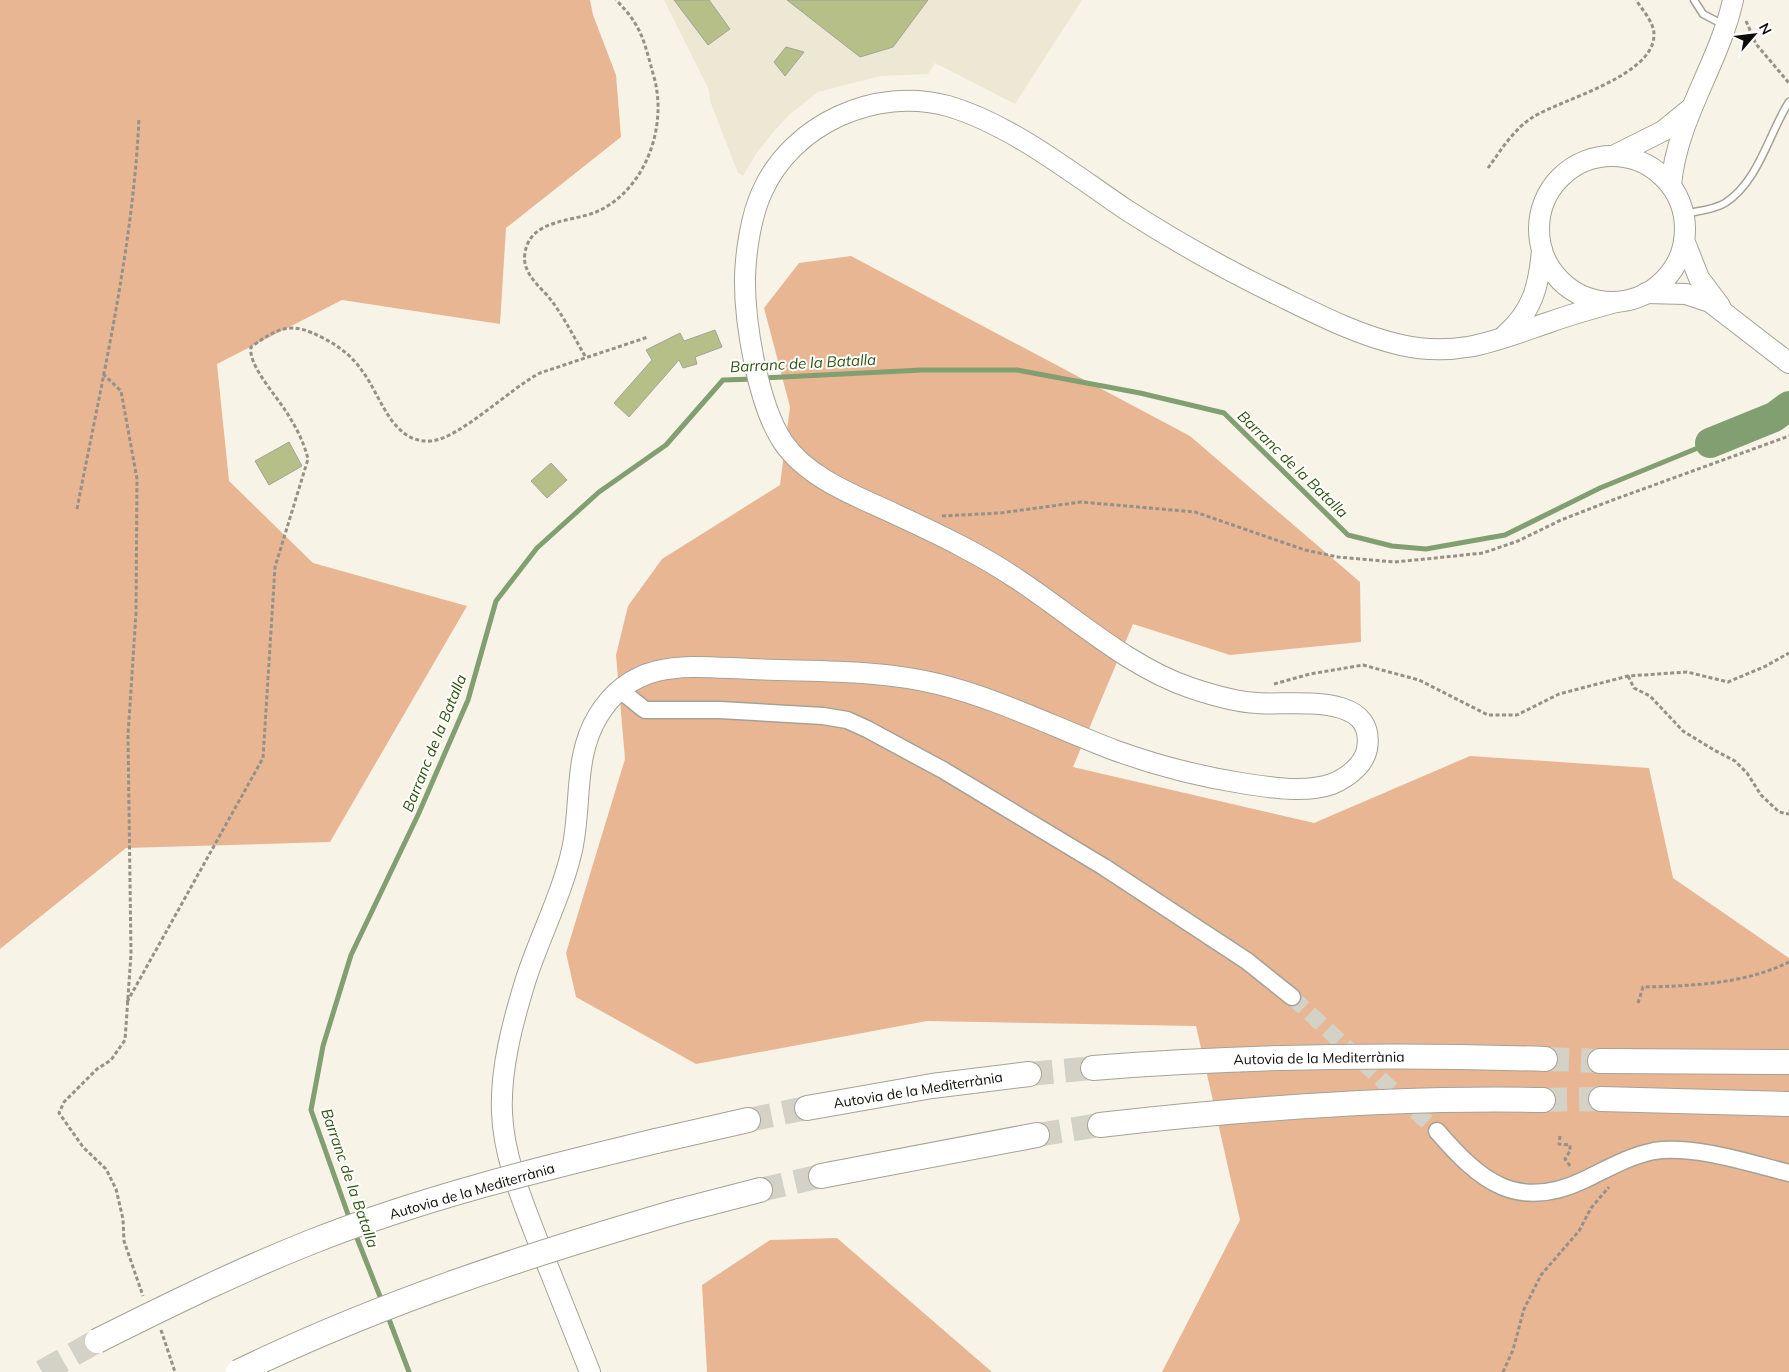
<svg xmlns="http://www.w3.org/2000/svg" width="1789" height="1372" font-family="Mulish,sans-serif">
<rect width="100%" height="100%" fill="#f7f4e7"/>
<path fill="#ede8d4" d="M664,0H1082L1015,104L935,63L928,74L881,76L818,92L789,115L774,131L756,154L743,176L738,173L710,101L709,90Z"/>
<g fill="#e9b694">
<path d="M0,0H590L593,15L616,75L621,137L506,228L500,324L342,300L217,364L229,481L313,563L467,606L330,842L126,848L0,949Z"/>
<path d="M851,256L1190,436L1360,582L1361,642L1230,655L1133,624L1073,767L1314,823L1470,756L1649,768L1673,878L1789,958V1372H1162L1240,1220L1196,1026L927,1021L696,1064L576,997L566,953L625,759L616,655L628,606L662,559L780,485L790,407L764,308L799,263Z"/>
<path d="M837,1238L992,1372H707L702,1285L770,1240Z"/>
</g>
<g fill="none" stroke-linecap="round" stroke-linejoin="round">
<g stroke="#819f71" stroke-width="5">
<path d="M763,378L922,370H1017L1140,393L1224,413L1348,535L1392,546L1426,549L1505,535L1600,488L1710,443"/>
<path d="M350,1220L311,1110L323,1046L351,955L418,815L468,700L496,601L537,548L599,492L666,445L723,380L755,379"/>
<path d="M355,1233L383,1304"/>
<path d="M387,1314L409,1372"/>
</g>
<path stroke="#819f71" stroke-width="30" d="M1710,443L1774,417L1789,406"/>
</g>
<g fill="#b7bf88" stroke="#a1a497">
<path d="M674,0H709L730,29L708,45Z"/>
<path d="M787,0H928L893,47L860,57Z"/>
<path d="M786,47L804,52L785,76L774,62Z"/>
<path d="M715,330L722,347L695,357L697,364L683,368L679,360L629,417L614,403L652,360L646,350L680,333L684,341Z"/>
<path d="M289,442L302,466L269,485L255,461Z"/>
<path d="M551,463L567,480L547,498L531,481Z"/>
</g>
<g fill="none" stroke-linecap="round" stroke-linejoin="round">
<path stroke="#d4d1c6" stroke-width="16" stroke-dasharray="16 8" stroke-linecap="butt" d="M1292,997L1437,1131"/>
<g stroke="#d4d1c6" stroke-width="24" stroke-dasharray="24 12" stroke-linecap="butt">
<path d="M1545,1059L1600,1061"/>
<path d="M1029,1074L1093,1068"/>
<path d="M1543,1100L1601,1099"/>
<path d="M748,1120L807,1108"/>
<path d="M1037,1135L1100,1125"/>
<path d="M760,1190L821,1176"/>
<path d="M42,1372L97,1341"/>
</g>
<g stroke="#a5a295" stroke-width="9">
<g id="service">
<path d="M1694,0L1703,14L1722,24"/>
<path d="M1684,214C1697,211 1714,210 1725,203C1759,181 1769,133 1789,102"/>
</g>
</g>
<g stroke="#a5a295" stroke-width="19">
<g id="tertiary">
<path d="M620,690L645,710H720L823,716L847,720L867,729L943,770L1104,867L1247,961L1292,997"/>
<path d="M1437,1131C1480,1181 1517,1212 1584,1180C1607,1169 1629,1156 1654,1151C1695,1145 1749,1163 1789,1173"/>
</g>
</g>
<g stroke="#a5a295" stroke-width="22">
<g id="primary">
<path d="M1615,155L1663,131L1690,109"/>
<circle cx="1612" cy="229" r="73"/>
<path d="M1671,185C1677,118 1719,64 1733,0"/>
<path d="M1684,240L1699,278L1720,306"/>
<path d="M1646,293L1686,294L1710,302L1789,363"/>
<path d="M1505,335C1533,311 1539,285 1542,250"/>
<path d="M590,1372C573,1329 556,1287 539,1244C523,1202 504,1159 502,1113C500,1069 513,1021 526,979C540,936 562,894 572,850C582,805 573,757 598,716C634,656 691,667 751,669C813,672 877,669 938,684C999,699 1056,728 1114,750C1158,766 1201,777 1247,784C1273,788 1306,793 1332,784C1347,778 1364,765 1367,749C1377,690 1289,706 1257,703C1235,702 1212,695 1191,688C1128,667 1072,615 1017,579C980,554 938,534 897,515C857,496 808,479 783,442C758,405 744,321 745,276C746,250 751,216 762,192C792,124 876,86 948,106C1010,124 1072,173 1125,209C1173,240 1223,268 1274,293C1315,313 1357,335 1401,345C1458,358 1497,340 1550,322C1572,314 1594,308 1616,302"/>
</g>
</g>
<g stroke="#a5a295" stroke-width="26">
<g id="motorway">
<path d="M1600,1061L1789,1062"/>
<path d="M1093,1068C1244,1056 1394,1054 1545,1059"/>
<path d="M1601,1099L1789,1104"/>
<path d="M807,1108L932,1086L1029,1074"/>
<path d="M1100,1125C1248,1108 1395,1097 1543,1100"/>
<path d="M656,1141L748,1120"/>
<path d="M821,1176L1037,1135"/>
<path d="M679,1211L760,1190"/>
</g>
</g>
<g stroke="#949188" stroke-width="3" stroke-dasharray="4 2.5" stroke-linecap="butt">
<path d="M1746,21L1756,44L1789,83"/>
<path d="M1488,168C1501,150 1514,129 1533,117C1562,99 1655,76 1654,34C1654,23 1642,9 1636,0"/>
<path d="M585,356C575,339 566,321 554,304C544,289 521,275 525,253C530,219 572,222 596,212C645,191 668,127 654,77C644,42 643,27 616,0"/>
<path d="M103,374L121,391L137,479L136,613L128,735L131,954L125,1040L111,1060L97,1069L64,1102L59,1113L83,1147L106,1169L116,1189L123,1219L124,1241L143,1296"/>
<path d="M77,509C102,380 133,249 139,118"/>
<path d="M942,516L1000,513L1081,502L1195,512L1305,550L1338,557L1394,562L1426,559L1483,553L1518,541L1561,520L1610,501L1789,436"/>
<path d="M1628,676L1634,688L1650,696L1683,731L1714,750L1735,761L1747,773L1761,795L1779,812L1789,814"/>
<path d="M1274,684L1310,674L1363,665L1419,680L1488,715H1517L1559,694L1628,676L1687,672L1728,682L1764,667L1789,653"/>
<path d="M127,1002L263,758L275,567L308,459C304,442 295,425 285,410C275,394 248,365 251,347C279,327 291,321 323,338C339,346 353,357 363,372C381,396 392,444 431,441C459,439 512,387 540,373L648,337"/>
<path d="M1638,1003L1643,987C1692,986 1744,984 1789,962"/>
<path d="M1560,1136L1559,1144L1570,1145V1151L1565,1159L1571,1167"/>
<path d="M161,1330L175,1372"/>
<path d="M1503,1372L1513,1350L1524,1309L1541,1275L1579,1231L1591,1208L1609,1187"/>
</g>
<use href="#service" stroke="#fff" stroke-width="6"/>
<use href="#tertiary" stroke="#fff" stroke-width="16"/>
<use href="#primary" stroke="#fff" stroke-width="20"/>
<use href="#motorway" stroke="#fff" stroke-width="24"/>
<g stroke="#a5a295" stroke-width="26" stroke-linecap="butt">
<g id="motorway-bridge">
<path d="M97,1341C167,1306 238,1271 311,1242C422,1198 540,1169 656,1141"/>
<path d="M238,1372C380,1303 528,1255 679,1211"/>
</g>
</g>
<use href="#motorway-bridge" stroke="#fff" stroke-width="24"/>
</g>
<g text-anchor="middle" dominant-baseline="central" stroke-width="4" stroke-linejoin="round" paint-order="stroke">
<g font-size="14" fill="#0f0d09" stroke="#fff">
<text transform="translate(1319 1058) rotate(-1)">Autovia de la Mediterrània</text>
<text transform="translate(918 1090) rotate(-9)">Autovia de la Mediterrània</text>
<text transform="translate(472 1191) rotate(-16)">Autovia de la Mediterrània</text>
</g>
<g font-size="15" font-style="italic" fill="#2c530f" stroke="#fff">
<text transform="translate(803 363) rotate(-3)">Barranc de la Batalla</text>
<text transform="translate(1293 464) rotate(44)">Barranc de la Batalla</text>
<text transform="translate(434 743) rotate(-68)">Barranc de la Batalla</text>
<text transform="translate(350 1178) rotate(71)">Barranc de la Batalla</text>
</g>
</g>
<g transform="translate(1754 35) rotate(62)" stroke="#ffffff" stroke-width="4" paint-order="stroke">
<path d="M0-4L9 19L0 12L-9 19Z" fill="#0f0d09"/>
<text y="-8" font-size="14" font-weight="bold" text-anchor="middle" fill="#0f0d09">N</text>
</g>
</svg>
